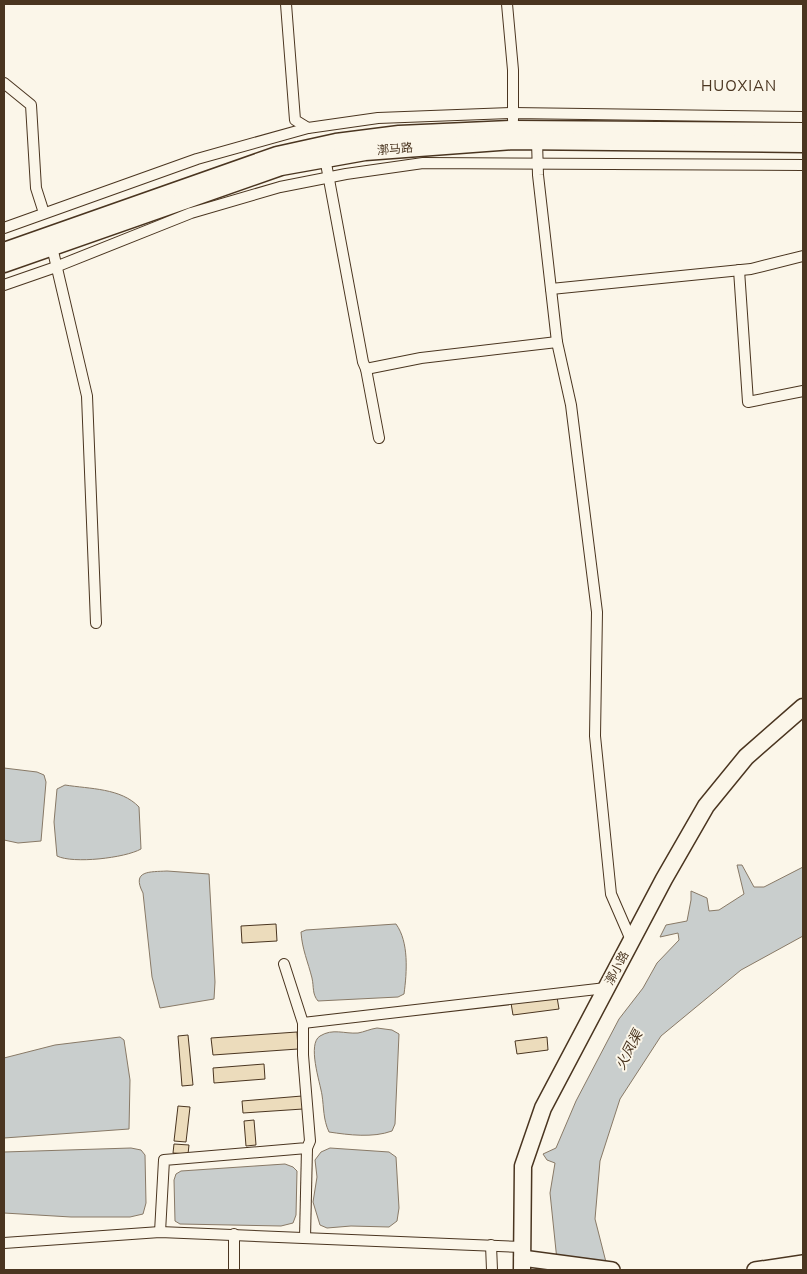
<svg xmlns="http://www.w3.org/2000/svg" width="807" height="1274" font-family="'Nunito Sans','Noto Sans SC',sans-serif">
<rect width="100%" height="100%" fill="#fbf6e9"/>
<g fill="#c9cecd" stroke="#887966">
<path d="M4,768L37,772L44,775L46,782L41,841L18,843L4,840Z"/>
<path d="M65,785C90,789 121,788 139,807L141,849C125,858 73,864 57,856L54,822L57,789Z"/>
<path d="M737,865H742L754,887H764L803,867V936L741,970L661,1036L620,1099L600,1161L595,1219L608,1270H558L550,1193L555,1163L547,1160L543,1154L556,1148L576,1101L619,1019L643,988L657,963L679,940L678,933L660,937L666,925L687,921L691,900V891L707,898L709,911L719,910L744,894Z"/>
<path d="M167,871L209,874L215,982L214,999L160,1008L152,977L143,893C131,870 150,872 167,871Z"/>
<path d="M396,924C409,942 407,972 404,994L398,997L318,1001C312,994 314,987 312,978C308,962 302,949 301,932L306,930Z"/>
<path d="M377,1028L392,1030L399,1034L395,1124L392,1131C373,1138 349,1135 329,1132C323,1119 324,1108 322,1095C320,1082 307,1044 320,1036C333,1028 344,1034 358,1033C364,1032 370,1029 377,1028Z"/>
<path d="M120,1037L124,1040L130,1080L129,1129L4,1138V1058L55,1045Z"/>
<path d="M131,1148L141,1150L145,1155L146,1203L143,1214L130,1217H71L4,1213V1152Z"/>
<path d="M330,1148L389,1152L396,1157L399,1208L397,1221L389,1227L351,1226L327,1228L320,1225L313,1202L317,1177L315,1160L321,1152Z"/>
<path d="M285,1164L293,1167L297,1171L296,1215L293,1223L281,1226L180,1224L175,1221L174,1180L176,1174L181,1171Z"/>
</g>
<g fill="#ecdcbc" stroke="#4a3520">
<path d="M276,924L277,941L242,943L241,926Z"/>
<path d="M557,997L559,1009L513,1015L511,1003Z"/>
<path d="M297,1032L298,1049L213,1055L211,1038Z"/>
<path d="M188,1035L193,1085L182,1086L178,1036Z"/>
<path d="M547,1037L548,1050L517,1054L515,1041Z"/>
<path d="M264,1064L265,1079L214,1083L213,1068Z"/>
<path d="M302,1096L303,1109L243,1113L242,1101Z"/>
<path d="M178,1106L190,1107L186,1142L174,1141Z"/>
<path d="M254,1120L256,1145L246,1146L244,1121Z"/>
<path d="M174,1144L189,1145L188,1154L173,1153Z"/>
</g>
<g fill="none" stroke-linecap="round" stroke-linejoin="round">
<g stroke="#4a3520" stroke-width="12">
<g id="street">
<path d="M286,4L295,120L308,128"/>
<path d="M507,4L513,70V120"/>
<path d="M4,83L31,105L36,188L44,213"/>
<path d="M537,141L538,175L557,342L571,405L597,612L595,736L611,894L631,940"/>
<path d="M325,158L363,362L366,369L379,438"/>
<path d="M4,228L197,159L308,128L378,118L513,113L803,117"/>
<path d="M52,247L87,396L96,623"/>
<path d="M739,270L748,402L803,391"/>
<path d="M4,285L53,268L191,213L280,187L346,174L423,163L803,165"/>
<path d="M551,289L751,269L803,256"/>
<path d="M366,369L421,358L557,342"/>
<path d="M303,1023L606,988"/>
<path d="M160,1232L164,1160L307,1148L310,1141L303,1055V1023L284,964"/>
<path d="M234,1234V1270"/>
<path d="M305,1238L307,1148"/>
<path d="M4,1243L160,1232L522,1247"/>
<path d="M491,1245L492,1270"/>
</g>
</g>
<g stroke="#4a3520" stroke-width="18">
<g id="secondary">
<path d="M522,1258L612,1270"/>
<path d="M755,1270L803,1263"/>
</g>
</g>
<g stroke="#4a3520" stroke-width="19">
<g id="primary">
<path d="M4,251L277,155L336,142L399,134L513,129L803,131"/>
<path d="M4,264L281,167L365,152L513,141L803,144"/>
<path d="M522,1270L523,1166L543,1108L664,879L706,806L746,757L803,707"/>
</g>
</g>
<use href="#street" stroke="#fbf6e9" stroke-width="10"/>
<use href="#secondary" stroke="#fbf6e9" stroke-width="15"/>
<use href="#primary" stroke="#fbf6e9" stroke-width="16"/>
</g>
<g text-anchor="middle" dominant-baseline="central" stroke-width="4" stroke-linejoin="round" paint-order="stroke">
<g font-size="12" fill="#4a3520" stroke="#fbf6e9">
<text transform="translate(395 149) rotate(-5)">漷马路</text>
<text transform="translate(617 968) rotate(-62)">漷小路</text>
</g>
<g font-size="14" font-style="italic" fill="#4a3520" stroke="#fbf6e9">
<text transform="translate(629 1050) rotate(-63)">火凤渠</text>
</g>
<g font-size="15" letter-spacing="1" fill="#4a3520" stroke="#fbf6e9">
<text x="739" y="86">HUOXIAN</text>
</g>
</g>
<rect width="807" height="1274" fill="none" stroke="#4a3520" stroke-width="10"/>
</svg>
